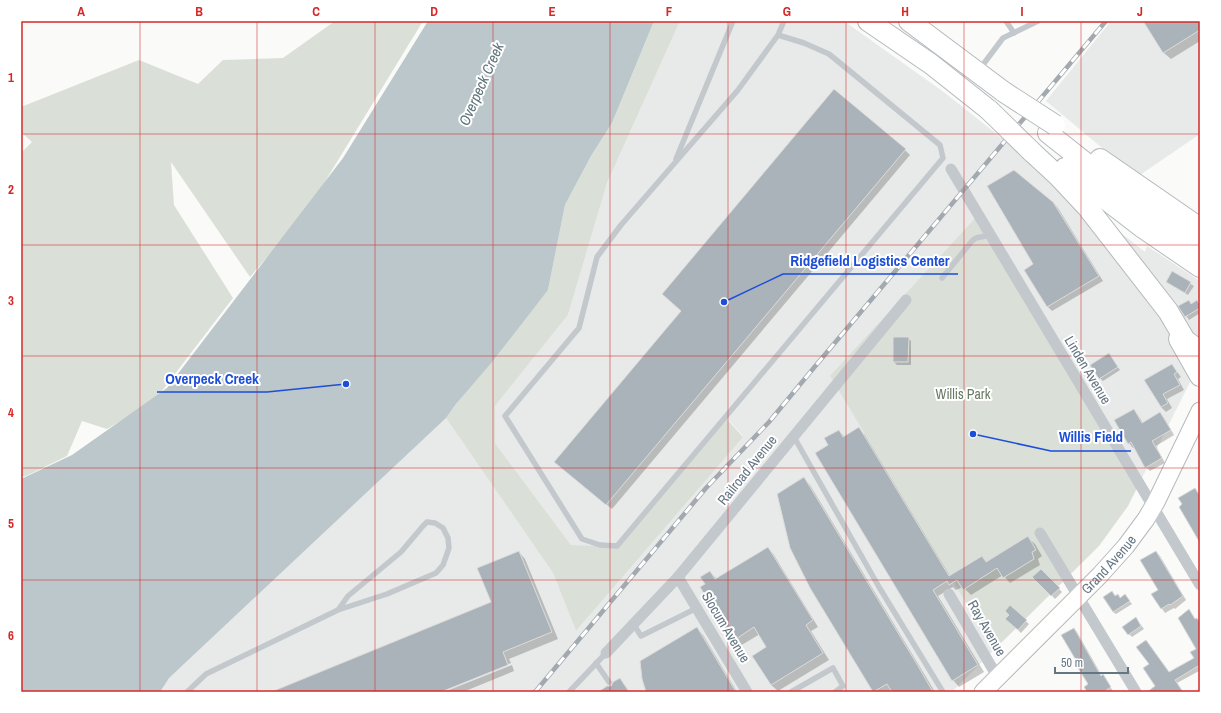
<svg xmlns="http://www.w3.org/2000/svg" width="1221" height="713" font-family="'Archivo Narrow',sans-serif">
<rect width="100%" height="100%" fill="#fafaf8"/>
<g fill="#e8e9e9">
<path d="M680,21H844L945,93L1145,252L1147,246L1200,281V347L1197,368L1138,486L830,376L994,650L952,692H160L168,678L446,418L553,573L576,631L743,436L726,417L617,546L571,545L495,443V406L568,315L607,183Z"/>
<path d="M1111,21H1200V134L1137,177L1046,101Z"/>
</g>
<g fill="#dadfd7">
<path d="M335,21H423L307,211L250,277L171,162L174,205L233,298L155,400L107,429L82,421L67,456L26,476L21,477V153L32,142L21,132V107L139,60L198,84L223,60L283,58Z"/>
<path d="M654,21H680L607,183L568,315L495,406V443L571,545L617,546L725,417L743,437L576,631L553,573L446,418L456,404L548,290L565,205L591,156L612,123Z"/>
<path d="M980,213L1138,486L1128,506L1099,546L994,650L830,376Z"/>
</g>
<path fill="#bbc7cb" d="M428,21H654L612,123L591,156L565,205L548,290L492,362L456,404L446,418L169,678L160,692H21V479L72,455L167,388L343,158Z"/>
<g fill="#0003">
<path d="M1144,21H1200V41L1171,59L1164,53Z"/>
<path d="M905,150L910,155L612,509L560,466L682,311Z"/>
<path d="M1053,202L1058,208L1103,281L1052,311L1048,307L1035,265Z"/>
<path d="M1173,273L1194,286L1188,295L1167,282Z"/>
<path d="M1189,301L1192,304L1197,302L1200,305V313L1189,320L1180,306Z"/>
<path d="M908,338L911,341V365H897L894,362Z"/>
<path d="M1109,355L1120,370L1103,381L1100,378Z"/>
<path d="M1172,365L1181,377L1178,379L1184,390L1167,399L1172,408L1166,412L1161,407L1146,380Z"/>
<path d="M1134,410L1138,415L1143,423L1160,413L1164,418L1174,435L1156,446L1165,463L1150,471L1146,467L1135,447L1133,448L1129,443Z"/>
<path d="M859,429L865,435L950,576L982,557L987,562L1028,538L1035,544L1042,556L1038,559L1040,565L1010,583L1003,575L971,595L963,587L956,590L953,587L938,596L984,672L959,687L953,680L816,454L830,445L839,431L845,437Z"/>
<path d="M804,479L810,485L935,692H874L811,587Z"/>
<path d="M768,548L774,555L818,627L811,631L829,660L778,691L771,685L754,656L768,647L760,634L740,646L733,640L706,585L710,572L717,579Z"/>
<path d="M519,552L525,559L558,639L509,659L511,663L439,692H272L492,603Z"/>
<path d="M1156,552L1160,556L1186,600L1175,609L1174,608L1165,613L1152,594L1159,590Z"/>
<path d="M1041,570L1062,592L1055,599L1034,577Z"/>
<path d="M1112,592L1116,596L1118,595L1121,598L1128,599L1132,604L1116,614L1113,612Z"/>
<path d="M1010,607L1029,624L1021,633L1007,619L1010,615Z"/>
<path d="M1189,611L1196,620L1197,619L1200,622V673L1199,671L1177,683L1183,692H1158L1150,665L1146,641L1170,673L1195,658L1197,650Z"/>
<path d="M1138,621L1144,629L1132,637L1129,634Z"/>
<path d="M697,629L703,635L737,692H647Z"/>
<path d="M1074,629L1077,632L1102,676L1105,679L1113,691L1111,692H1088L1089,685Z"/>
<path d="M512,665L514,671L463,692H444Z"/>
<path d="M620,679L630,692H599L612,687Z"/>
</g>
<g fill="#aab3b9" stroke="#dcdcda">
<path d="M1143,21H1200V30L1163,53Z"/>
<path d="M834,89L906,149L606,505L554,462L681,311L662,294Z"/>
<path d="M1014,170L1053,202L1099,276L1047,307L1024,270L1033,264L987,186Z"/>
<path d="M1172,271L1191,282L1185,293L1166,282Z"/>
<path d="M1189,300L1191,304L1197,300L1200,305V308L1185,317L1178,306Z"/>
<path d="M893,337H909L908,362H893Z"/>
<path d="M1109,353L1118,367L1099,379L1090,365Z"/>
<path d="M1172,364L1177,372L1174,374L1180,385L1163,394L1168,403L1161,407L1144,380Z"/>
<path d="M1134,409L1142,423L1160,412L1171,430L1152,441L1162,458L1145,468L1131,442L1128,444L1114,420Z"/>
<path d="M859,427L949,576L982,556L986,562L1028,536L1036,550L1032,552L1034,559L1003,578L997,568L963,590L957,580L949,585L947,581L933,590L978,665L952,681L815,453L828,445L824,438L839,430L843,437Z"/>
<path d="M804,477L918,666L933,692H892L887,684L873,692L810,588L790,548L777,494Z"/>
<path d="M1195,488L1200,496V543L1179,507L1182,504L1178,498Z"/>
<path d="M768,547L813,620L806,625L823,653L771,685L752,656L766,647L754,627L733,641L700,587L705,584L700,577L710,571L715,579Z"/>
<path d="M519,551L552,632L503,652L508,665L441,692H271L491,602L477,568Z"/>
<path d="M1156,551L1183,596L1170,605L1169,604L1161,609L1151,594L1158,590L1140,560Z"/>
<path d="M1041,569L1060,588L1051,596L1032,577Z"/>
<path d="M1112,591L1115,596L1118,594L1120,598L1125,594L1130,601L1113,612L1103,597Z"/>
<path d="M1010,605L1027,620L1018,630L1005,619L1009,615L1005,611Z"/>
<path d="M1189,609L1195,619L1197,618L1200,623V669L1198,666L1175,680L1183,692H1147L1155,686L1143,668L1149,664L1136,647L1146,640L1169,672L1194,658L1190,652L1196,649L1178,618Z"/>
<path d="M1136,617L1141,626L1128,635L1122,627Z"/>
<path d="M697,627L736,692H646L642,679L640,661Z"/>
<path d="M1074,628L1101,676L1103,674L1111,687L1104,692H1087L1084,687L1088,684L1078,668L1080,667L1061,635Z"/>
<path d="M620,678L629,692H598L607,686H611L613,682Z"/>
</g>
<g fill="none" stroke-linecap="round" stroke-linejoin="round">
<g stroke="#b5babe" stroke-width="19">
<g id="primary">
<path id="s1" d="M983,692L1100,575L1126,546L1146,519L1156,502L1200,411"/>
</g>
</g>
<g stroke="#b4b9bd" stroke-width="22">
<g id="highway">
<path d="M868,21L931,64L989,110"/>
<path d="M909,21L1004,92"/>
<path d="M1048,133L1125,194L1200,249"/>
<path d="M1032,152L1058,176L1088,208L1168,311L1185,340L1200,351"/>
<path d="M1100,159L1200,228"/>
<path d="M1065,168L1143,228L1200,267"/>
<path d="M1179,339L1200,376"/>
</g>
</g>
<g stroke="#c3c8cc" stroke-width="5.5">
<path d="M1006,21L1014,33"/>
<path d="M778,35L804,43L829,54L940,145L943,158L617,546L600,545L582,539L505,416L579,328L597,257L621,225L738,90L778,35L784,21"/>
<path d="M979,70L1003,38L1038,21"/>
<path d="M676,159L733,21"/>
<path d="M942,278L972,241L976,238L990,235"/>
<path d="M794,437L879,587L943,692"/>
<path d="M634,625L641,636L697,608"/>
<path d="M596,663L609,682"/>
<path d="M187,692L206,674L338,610L387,594L436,573L443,565L449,548L448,538L443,528L435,523L427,522L423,526L401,552L348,596L338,610"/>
<path d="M569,692L606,653"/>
<path d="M791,692L833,668L843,686L835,692"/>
</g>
<g stroke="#c3c8cc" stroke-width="11">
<path d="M951,169L1200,585"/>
<path d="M1040,533L1136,692"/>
<path d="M678,577L747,692"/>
<path d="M949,594L998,678"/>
<path d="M606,653L678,577L906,300"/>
</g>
<use href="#primary" stroke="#fff" stroke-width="17"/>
<use href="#highway" stroke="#fff" stroke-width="20"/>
<g stroke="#a2aab0" stroke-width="4.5">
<path id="rail" d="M535,692L706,488L769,422L817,364L1106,21"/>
</g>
<use href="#rail" stroke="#fff" stroke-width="3" stroke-dasharray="9" stroke-linecap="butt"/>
<g stroke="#b4b9bd" stroke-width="22" stroke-linecap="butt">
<g id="highway-bridge">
<path d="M1004,92L1055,125"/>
<path d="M989,110L1032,152"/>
</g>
</g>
<use href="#highway-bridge" stroke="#fff" stroke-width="20"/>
</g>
<path fill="none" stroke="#d62828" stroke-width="1" stroke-opacity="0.55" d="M140,21V692M257,21V692M375,21V692M493,21V692M610,21V692M728,21V692M846,21V692M964,21V692M1081,21V692M21,134H1200M21,245H1200M21,356H1200M21,468H1200M21,580H1200"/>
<g text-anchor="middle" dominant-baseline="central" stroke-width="4" stroke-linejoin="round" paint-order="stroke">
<g font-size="14" fill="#657683" stroke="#fff">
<text transform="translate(1088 370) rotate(59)">Linden Avenue</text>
<text transform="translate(747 470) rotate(-51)">Railroad Avenue</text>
<text stroke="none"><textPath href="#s1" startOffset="179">Grand Avenue</textPath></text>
<text transform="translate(726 627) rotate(59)">Slocum Avenue</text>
<text transform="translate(987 628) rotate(60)">Ray Avenue</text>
</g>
<g font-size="14" fill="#687a64" stroke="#fff">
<text x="963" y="394">Willis Park</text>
</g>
<g font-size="15" font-style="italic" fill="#60757c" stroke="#fff">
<text transform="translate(481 84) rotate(-66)">Overpeck Creek</text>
</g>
</g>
<path fill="none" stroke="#1d4ed8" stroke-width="1.5" d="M724 302L783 274H958M346 384L267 392H157M973 434L1051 451H1131"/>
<g fill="#1d4ed8" stroke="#fff" stroke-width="1.5">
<circle cx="724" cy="302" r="4"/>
<circle cx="346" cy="384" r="4"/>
<circle cx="973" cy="434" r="4"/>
</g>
<g font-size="15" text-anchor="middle" font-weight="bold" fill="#1d4ed8" stroke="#fff" stroke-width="4" stroke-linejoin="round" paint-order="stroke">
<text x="870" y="266">Ridgefield Logistics Center</text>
<text x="212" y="384">Overpeck Creek</text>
<text x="1091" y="442">Willis Field</text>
</g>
<rect width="1221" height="713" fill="none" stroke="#ffffff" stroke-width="44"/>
<path d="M1055 667v6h73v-6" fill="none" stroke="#657683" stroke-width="2"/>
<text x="1061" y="667" font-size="12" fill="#657683" stroke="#ffffff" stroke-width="3" paint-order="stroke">50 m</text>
<rect x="22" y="22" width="1177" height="669" fill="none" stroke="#d62828" stroke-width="1.5"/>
<g font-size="13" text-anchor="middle" font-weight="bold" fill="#d62828">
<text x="81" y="16">A</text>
<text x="199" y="16">B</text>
<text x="316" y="16">C</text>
<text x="434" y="16">D</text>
<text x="552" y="16">E</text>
<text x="669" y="16">F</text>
<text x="787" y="16">G</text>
<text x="905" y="16">H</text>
<text x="1022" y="16">I</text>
<text x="1140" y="16">J</text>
<text x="11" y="82">1</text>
<text x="11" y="194">2</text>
<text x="11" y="305">3</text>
<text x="11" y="417">4</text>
<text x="11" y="528">5</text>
<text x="11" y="640">6</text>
</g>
</svg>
